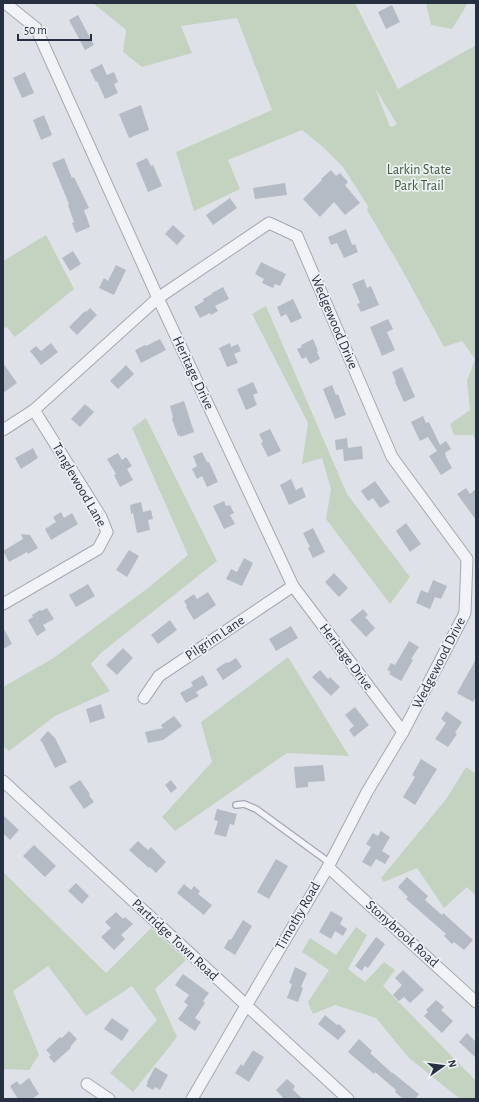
<svg xmlns="http://www.w3.org/2000/svg" width="479" height="1102" font-family="'Alegreya Sans',sans-serif">
<rect width="100%" height="100%" fill="#dee2e8"/>
<g fill="#c4d3bf" fill-rule="evenodd">
<path d="M93,3H355L398,89L476,45V441L473,435H454L450,424L470,410L467,381L475,359L462,341L444,347L401,268L367,210L368,206L343,167L324,148L302,130L228,160L240,189L194,211L176,152L272,110L237,18L181,26L192,53L142,67L123,52L126,30ZM375,88L397,124L396,125L390,127Z"/>
<path d="M426,3H468L452,29L431,25Z"/>
<path d="M46,235L74,289L15,337L7,327L3,329V261Z"/>
<path d="M266,306L347,494L410,577L390,604L326,519L331,489L322,458L302,464L308,423L252,314Z"/>
<path d="M146,418L217,561L102,652L91,664L110,691L55,716L9,751L3,746V687L52,659L148,588L188,555L132,428Z"/>
<path d="M288,657L349,756L287,753L175,831L162,817L212,762L201,722Z"/>
<path d="M466,767L476,774V896L467,887L444,908L417,868L384,882L381,878L447,798Z"/>
<path d="M3,872L106,973L151,928L186,960L155,989L177,1037L133,1092L110,1073L157,1020L132,986L86,1016L48,966L13,991L39,1055L29,1070L5,1069L3,1073Z"/>
<path d="M356,927L367,935L348,969L365,982L384,962L395,970L383,986L476,1081V1099H460L409,1058L376,1018L335,1005L313,1014L308,1002L329,970L302,952L310,938L336,955Z"/>
</g>
<g fill="#b5bbc5">
<path d="M392,5L400,22L386,29L378,12Z"/>
<path d="M78,15L94,45L85,50L69,20Z"/>
<path d="M102,64L107,75L114,72L118,82L114,84L118,93L105,99L97,81L96,82L90,70Z"/>
<path d="M25,72L34,93L22,98L13,78Z"/>
<path d="M141,105L149,130L129,138L119,114Z"/>
<path d="M44,115L52,135L41,140L33,120Z"/>
<path d="M64,158L72,178L74,177L89,208L84,210L90,227L76,233L72,223L74,222L68,205L69,204L52,163Z"/>
<path d="M147,158L151,166L153,165L162,186L148,192L136,163Z"/>
<path d="M331,170L336,176L340,173L348,182L345,185L360,203L345,215L334,202L320,217L303,199L322,180L321,179Z"/>
<path d="M285,183L287,195L255,199L253,188Z"/>
<path d="M230,198L237,208L213,225L206,215Z"/>
<path d="M173,225L185,236L177,245L165,234Z"/>
<path d="M346,229L352,245L355,244L358,252L344,258L337,243L331,245L328,237Z"/>
<path d="M73,251L81,264L70,271L62,258Z"/>
<path d="M261,262L286,274L280,286L275,284L273,288L262,283L264,279L255,274Z"/>
<path d="M116,265L126,270L114,295L99,288L104,278L108,281Z"/>
<path d="M364,279L367,288L371,286L379,305L361,312L357,304L360,303L352,284Z"/>
<path d="M223,287L229,299L215,306L218,311L211,315L210,313L200,318L194,307L204,301L203,299L212,294V293Z"/>
<path d="M293,299L302,318L291,323L286,314L281,317L277,307Z"/>
<path d="M90,308L97,315L77,335L69,327L85,311L86,312Z"/>
<path d="M388,319L393,329L387,332L395,350L382,356L370,327Z"/>
<path d="M160,339L166,350L141,363L135,350L145,345L146,346Z"/>
<path d="M313,339L318,351L317,352L320,359L310,364L306,357L302,359L297,349L302,347L301,345Z"/>
<path d="M51,343L58,352L41,365L30,351L36,346L41,351Z"/>
<path d="M230,343L231,347L238,344L241,351L234,354L238,363L227,367L219,348Z"/>
<path d="M3,363L17,383L3,393Z"/>
<path d="M126,365L134,374L118,389L110,381Z"/>
<path d="M402,367L415,397L404,402L395,382H396L392,372Z"/>
<path d="M253,382L258,393L253,395L257,405L246,410L237,389Z"/>
<path d="M332,385L336,395L338,394L346,415L335,419L323,389Z"/>
<path d="M184,401L194,432L180,437V435L178,436L172,419L173,417L170,406Z"/>
<path d="M85,404L94,412L80,427L71,419Z"/>
<path d="M423,416L426,423L429,422L440,445L446,441L451,449L445,453L446,457L452,468L441,475L429,456L437,451L428,437L420,441L411,422Z"/>
<path d="M270,429L281,451L268,457L261,443L263,442L259,434Z"/>
<path d="M347,438L348,448L362,446L363,459L344,461L343,449L336,450L335,440Z"/>
<path d="M33,448L38,458L21,469L15,458Z"/>
<path d="M202,452L207,462H209L218,482L207,487L202,476L197,479L192,469L197,466L193,456Z"/>
<path d="M118,453L122,460L126,457L132,466L127,469L133,480L120,487L114,475L116,474L107,459Z"/>
<path d="M291,479L296,490L302,487L306,497L289,505L280,485Z"/>
<path d="M375,481L390,502L380,508L373,498L368,501L361,491Z"/>
<path d="M466,488L470,494L476,489V520L457,494Z"/>
<path d="M224,501L226,506L230,505L234,513L230,515L235,524L224,529L213,506Z"/>
<path d="M141,502L143,512L151,510L153,519L148,520L150,530L137,533L133,513L131,514L130,505Z"/>
<path d="M61,512L64,518L72,513L78,524L51,540L45,529L56,522L53,517Z"/>
<path d="M406,523L421,544L410,552L396,531Z"/>
<path d="M313,528L325,552L313,558L308,548L310,547L303,533Z"/>
<path d="M21,534L30,535L38,548L28,554L27,552L9,562L3,551L23,539Z"/>
<path d="M129,550L139,556L127,577L116,570Z"/>
<path d="M244,558L253,563L242,586L226,579L231,569L237,572Z"/>
<path d="M334,573L348,588L339,597L325,582Z"/>
<path d="M433,580L447,586L441,599L435,597L430,609L416,603L421,590L428,593Z"/>
<path d="M88,584L95,596L76,607L69,595Z"/>
<path d="M208,592L216,605L194,620L186,607L187,606L184,601L194,594L197,599Z"/>
<path d="M47,608L54,619L43,625L46,630L37,636L28,620L33,617L32,615L40,610L41,611Z"/>
<path d="M363,609L368,615L365,617L375,628L366,637L350,620Z"/>
<path d="M170,620L177,630L158,644L151,635Z"/>
<path d="M291,626L298,638L276,651L269,639Z"/>
<path d="M3,627L12,644L3,649Z"/>
<path d="M409,641L419,647L411,659L413,660L401,681L389,674L391,672L387,670L391,663L395,665Z"/>
<path d="M123,648L133,658L117,675L106,665Z"/>
<path d="M236,658L242,667L223,680L216,669L227,662L228,663Z"/>
<path d="M476,659V696L473,702L457,693Z"/>
<path d="M320,670L328,679L330,677L340,687L331,696L312,677Z"/>
<path d="M203,675L208,685L196,692L199,696L186,703L180,693L193,686L191,682Z"/>
<path d="M101,704L105,718L90,723L86,709Z"/>
<path d="M355,707L369,725L354,737L349,730L354,726L345,715Z"/>
<path d="M446,711L462,722L455,733L457,734L448,747L435,739L446,723L441,719Z"/>
<path d="M174,716L182,726L163,740L148,743L145,732L163,728L161,725Z"/>
<path d="M48,731L55,738L67,762L55,768L42,742L40,740Z"/>
<path d="M421,759L437,769L415,805L403,797L415,777L412,775Z"/>
<path d="M323,765L325,781L308,782V787L296,788L294,767Z"/>
<path d="M80,780L90,794L89,795L94,802L84,809L69,787Z"/>
<path d="M171,780L177,788L171,793L165,785Z"/>
<path d="M217,809L237,814L234,825L230,824L226,837L214,834L218,821L214,820Z"/>
<path d="M3,815L19,830L10,840L3,833Z"/>
<path d="M381,831L390,837L382,851L390,856L385,864L376,859L371,867L362,862L371,847L366,844L373,833L378,836Z"/>
<path d="M138,841L148,850L151,847L166,862L156,873L150,867L149,868L129,850Z"/>
<path d="M34,845L56,866L45,877L23,856Z"/>
<path d="M276,859L288,866L269,899L257,892Z"/>
<path d="M407,877L428,896L425,900L442,915L443,913L473,940L464,950L454,942L452,944L444,936L446,934L406,899L408,897L398,887Z"/>
<path d="M76,883L89,896L82,904L68,891Z"/>
<path d="M184,884L191,890L194,886L200,891L198,894L212,905L204,915L177,893Z"/>
<path d="M331,911L343,918L340,924L347,929L343,936L335,931L331,939L319,932Z"/>
<path d="M116,912L123,919L125,917L133,924L121,935L125,939L114,950L101,937L111,928L105,922Z"/>
<path d="M243,920L252,926L235,955L224,948L229,939L231,940Z"/>
<path d="M376,937L385,944L368,968L365,966L362,971L355,966Z"/>
<path d="M295,967L307,973L301,987L303,988L298,1002L287,998L292,984L289,983Z"/>
<path d="M403,970L424,990L410,1003L404,997L399,1001L393,995L402,985L395,978Z"/>
<path d="M183,974L209,993L203,1001L205,1003L195,1018L201,1022L195,1031L178,1019L188,1005L184,1002L189,995L175,985Z"/>
<path d="M436,1000L444,1007L441,1010L453,1021L442,1033L424,1016L428,1012L426,1010Z"/>
<path d="M325,1015L337,1025L339,1024L346,1031L338,1040L318,1024Z"/>
<path d="M112,1018L129,1030L122,1041L104,1029Z"/>
<path d="M69,1031L77,1039L70,1047L71,1048L54,1063L49,1057L51,1055L46,1050L60,1037L62,1038Z"/>
<path d="M467,1033L476,1042V1058L459,1042Z"/>
<path d="M359,1039L372,1051L370,1053L392,1073H393L419,1094L415,1099H403L395,1092L396,1090L375,1072L374,1074L348,1052Z"/>
<path d="M253,1050L264,1057L249,1082L235,1073L241,1064L243,1066Z"/>
<path d="M155,1067L168,1075L160,1090L155,1087L153,1090L146,1086L148,1083L147,1082Z"/>
<path d="M29,1078L39,1094L32,1099H18L10,1086L17,1081L20,1085Z"/>
<path d="M287,1079L295,1086L293,1090L303,1099H284L276,1090Z"/>
</g>
<g fill="none" stroke-linecap="round" stroke-linejoin="round">
<g stroke="#a3a9b2" stroke-width="8">
<path id="lane" d="M236,805L244,804L256,809L330,863"/>
</g>
<g stroke="#a3a9b2" stroke-width="13">
<g id="street">
<path d="M5,3L36,28L158,298L293,586L403,732"/>
<path d="M3,430L34,410L158,298L269,223L297,236L392,457L467,559L465,613L403,732L367,792L328,867L246,1006L192,1099"/>
<path d="M3,604L98,549L107,532L101,517L34,410"/>
<path d="M144,698L159,676L293,586"/>
<path d="M3,781L348,1099"/>
<path d="M328,867L476,1002"/>
<path d="M87,1084L109,1099"/>
</g>
</g>
<use href="#lane" stroke="#f1f3f7" stroke-width="5.5"/>
<use href="#street" stroke="#f1f3f7" stroke-width="11"/>
</g>
<g text-anchor="middle" dominant-baseline="central" stroke-width="3.5" stroke-linejoin="round" paint-order="stroke">
<g font-size="14" fill="#3b5c34" stroke="#eef1f6">
<text x="419" y="170">Larkin State<tspan x="419" dy="16">Park Trail</tspan></text>
</g>
<g font-size="14" fill="#273040" stroke="#eef1f6">
<text transform="translate(334 322) rotate(67)">Wedgewood Drive</text>
<text transform="translate(193 373) rotate(65)">Heritage Drive</text>
<text transform="translate(79 485) rotate(60)">Tanglewood Lane</text>
<text transform="translate(215 638) rotate(-34)">Pilgrim Lane</text>
<text transform="translate(346 657) rotate(53)">Heritage Drive</text>
<text transform="translate(439 663) rotate(-63)">Wedgewood Drive</text>
<text transform="translate(298 916) rotate(-60)">Timothy Road</text>
<text transform="translate(402 934) rotate(42)">Stonybrook Road</text>
<text transform="translate(175 940) rotate(43)">Partridge Town Road</text>
</g>
</g>
<rect width="479" height="1102" fill="none" stroke="#273040" stroke-width="8"/>
<g transform="translate(443 1066) rotate(76)" stroke="#eef1f6" stroke-width="3" paint-order="stroke">
<path d="M0-3L7 15L0 10L-7 15Z" fill="#273040"/>
<text y="-6" font-size="11" font-weight="bold" text-anchor="middle" fill="#273040">N</text>
</g>
<path d="M18 34v6h73v-6" fill="none" stroke="#273040" stroke-width="2"/>
<text x="24" y="34" font-size="12" fill="#273040" stroke="#eef1f6" stroke-width="3" paint-order="stroke">50 m</text>
</svg>
